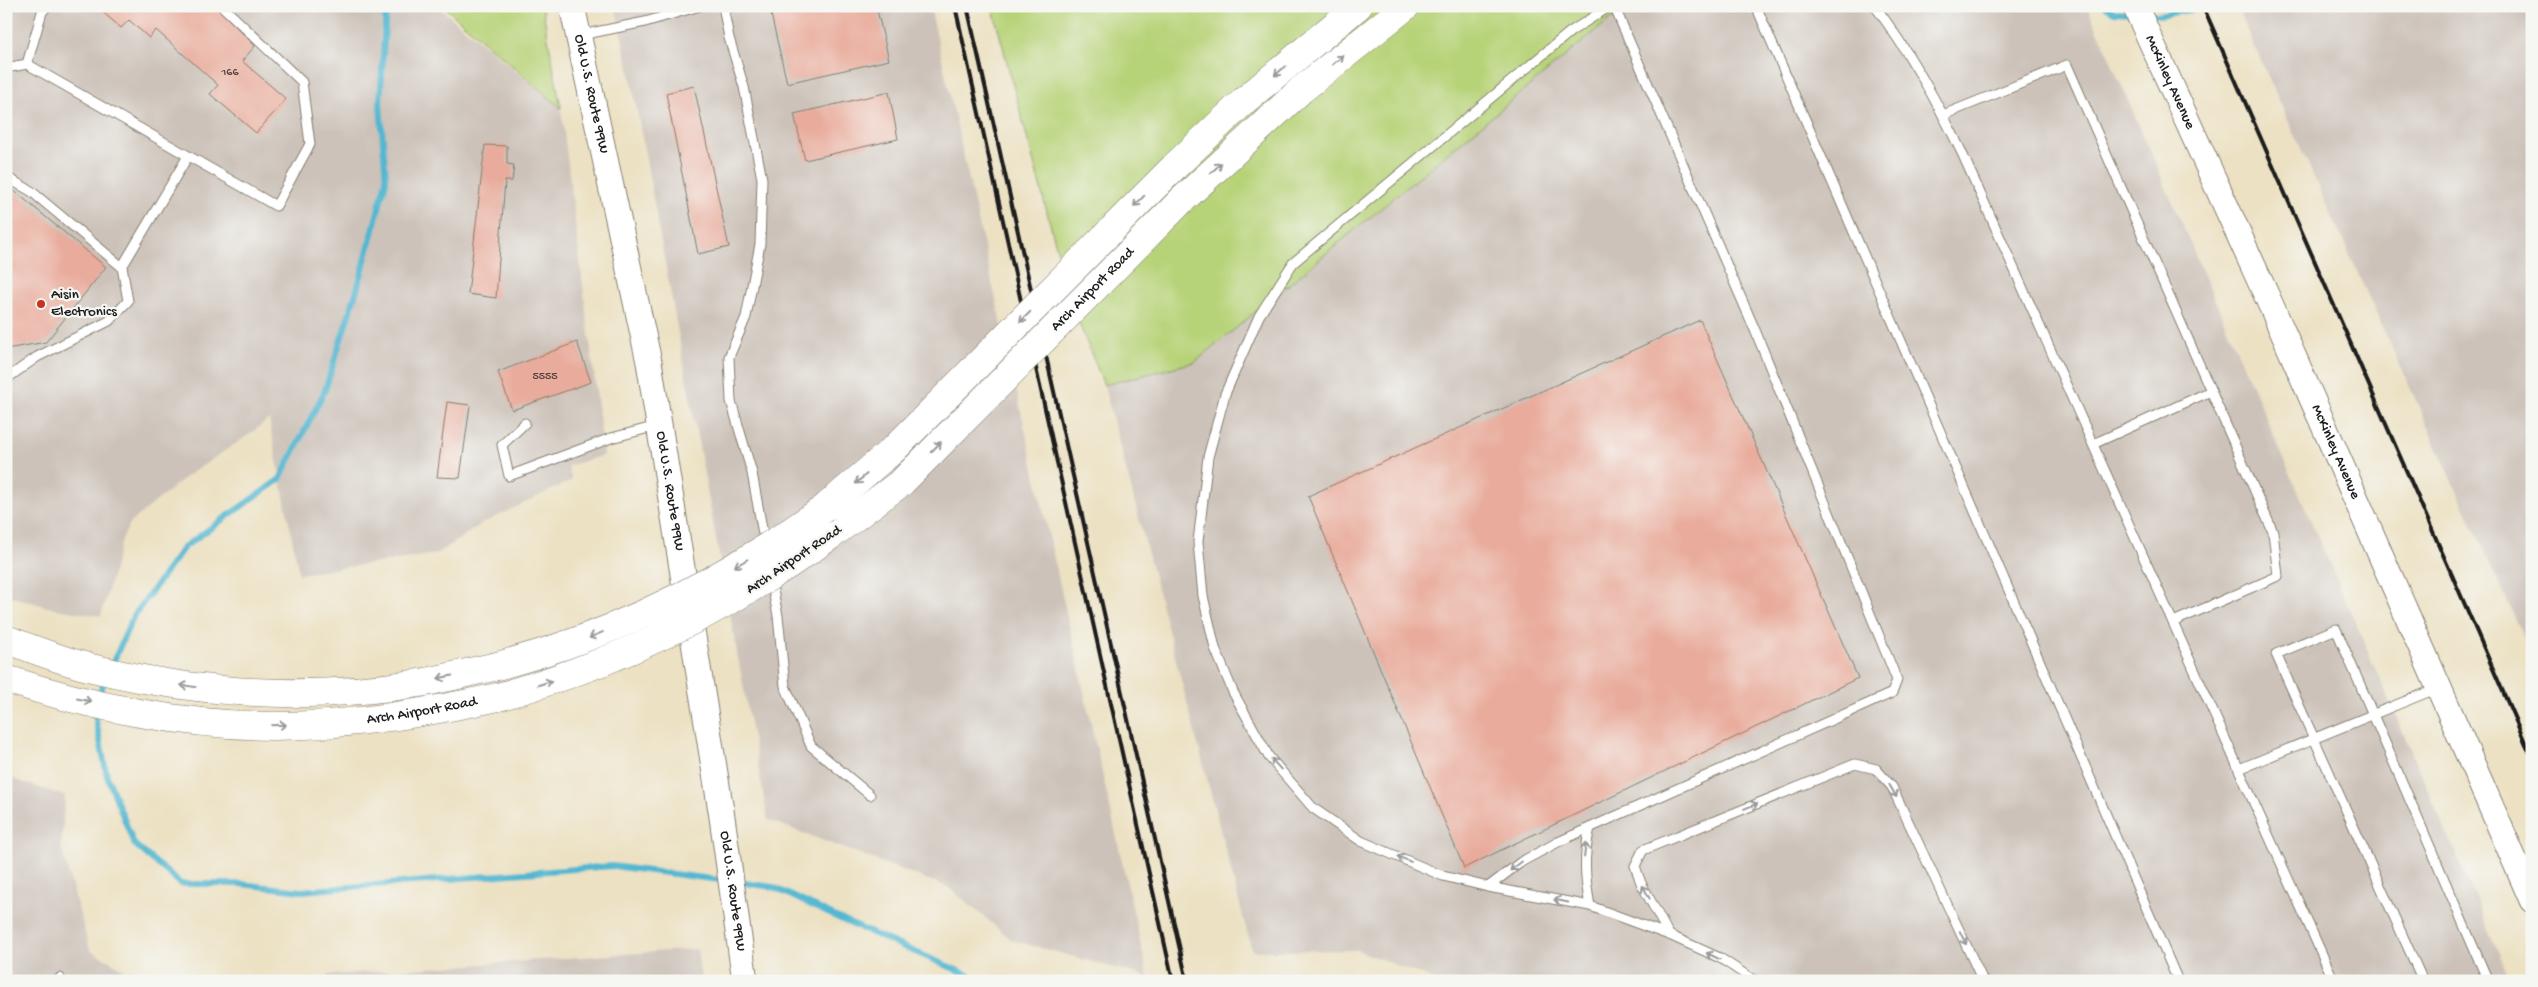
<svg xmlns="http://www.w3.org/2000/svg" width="2538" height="987" font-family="'Gochi Hand',sans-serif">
<rect width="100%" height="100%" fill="#f6f6f2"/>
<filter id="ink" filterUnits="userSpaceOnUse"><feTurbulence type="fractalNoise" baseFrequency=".02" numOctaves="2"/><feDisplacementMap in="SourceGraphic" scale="10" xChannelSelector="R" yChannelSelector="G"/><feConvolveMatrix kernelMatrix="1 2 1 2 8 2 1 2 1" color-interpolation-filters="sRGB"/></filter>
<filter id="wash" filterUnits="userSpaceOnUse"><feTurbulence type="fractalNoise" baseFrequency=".0096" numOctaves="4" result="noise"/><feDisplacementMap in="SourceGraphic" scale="20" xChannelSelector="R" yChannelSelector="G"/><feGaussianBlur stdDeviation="1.12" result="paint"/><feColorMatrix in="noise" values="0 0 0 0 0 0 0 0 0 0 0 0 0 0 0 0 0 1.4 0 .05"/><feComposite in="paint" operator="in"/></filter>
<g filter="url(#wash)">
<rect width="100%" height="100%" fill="#ece1c3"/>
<g fill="#ccc2b9">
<path d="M6,6H437L561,108L604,455L568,466L572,480L481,524L437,554L299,574L269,419L250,434L184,478L130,523L122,539L101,616L55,609L6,595Z"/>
<path d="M615,6H930L1148,977L1012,940L948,887L768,820L631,78Z"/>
<path d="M1626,6H2087L2511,981H1437L1357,950L1252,951L1104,385L1195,362Z"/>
<path d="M2236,6H2532V655Z"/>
<path d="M6,777L65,796L61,847L90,950L123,969L116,981H6Z"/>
<path d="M697,949L701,981H323L329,975Z"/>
</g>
<g fill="#b7d378" stroke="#6a784a">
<path d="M443,6H542L561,108Z"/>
<path d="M992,6H1626L1195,362L1104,385L1072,306Z"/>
</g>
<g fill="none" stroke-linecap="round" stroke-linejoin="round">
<g stroke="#52b7d1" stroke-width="6">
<path d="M2104,6L2114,12L2132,13"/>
<path d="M2218,7L2222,6"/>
<path d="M2145,14L2158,15L2190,10"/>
<path d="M111,667L133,617L184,547L280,479L325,390L360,280L386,181L380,103L386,9L384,6"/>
<path d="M97,699L106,678"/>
<path d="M94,710L107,776L134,844L181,884H241L301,891L612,866L727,881"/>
<path d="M737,882L773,887L851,924L982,981"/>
</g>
</g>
<g id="blocks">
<g fill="#e9ac9c">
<path d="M96,6H216L255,46L242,61L286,99L256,133L210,94L218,85L156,30L149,38L129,20L121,28Z"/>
<path d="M769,6H876L889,60L787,83Z"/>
<path d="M694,86L729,247L698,254L666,93Z"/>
<path d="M889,92L898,139L805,160L794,114Z"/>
<path d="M485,145L507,146V164L514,165L512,181H505L496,298L468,294Z"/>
<path d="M6,184L106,267L46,342L6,349Z"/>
<path d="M1700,320L1858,678L1464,868L1308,496Z"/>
<path d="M577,342L591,382L512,410L498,372Z"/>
<path d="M447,402L470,405L460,478L437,477Z"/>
</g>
</g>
</g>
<g filter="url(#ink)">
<use href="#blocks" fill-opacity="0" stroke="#847e70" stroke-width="1"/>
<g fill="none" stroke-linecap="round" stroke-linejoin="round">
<g stroke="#847e70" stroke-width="11">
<g id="lane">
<path d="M723,6L729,38L744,87L762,179L760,244L746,317L729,357L731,401L752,473L765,545"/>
<path d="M1610,6L1570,32L1293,263L1259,316L1225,394L1208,457L1198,542L1203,596L1215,648L1233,692L1269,757L1313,808L1361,841L1443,876L1488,887L1590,906L1669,935L1720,958L1755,981"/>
<path d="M1756,6L2178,981"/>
<path d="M1875,6C1909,52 1937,101 1962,153L2334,981"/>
<path d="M581,35L645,22L700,6"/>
<path d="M27,64L276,206L310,144L302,82L222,6"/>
<path d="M6,68L27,64L42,12L47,6"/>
<path d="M1943,115L2067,65L2211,391"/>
<path d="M6,177L31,191L122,267"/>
<path d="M6,379L37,357L109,321L128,301L122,267L188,156"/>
<path d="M525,423L502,445L509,476L611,438L657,426"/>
<path d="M2093,444L2211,391L2273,532L2278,576L2173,622"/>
<path d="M771,580L778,616L785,686L811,746L870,795"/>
<path d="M2239,769L2438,688"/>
<path d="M1590,828C1583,856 1585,879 1590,906"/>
<path d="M1488,887L1521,862L1558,842L1892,693L1897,680L1755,330L1614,6"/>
<path d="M1669,935L1641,883L1635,866L1643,850L1855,764L1876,769L1892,787L1983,981"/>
<path d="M58,981L60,978"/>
<path d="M2423,981L2276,654L2336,629L2488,981"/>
</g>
</g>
<g stroke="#847e70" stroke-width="27">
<g id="secondary">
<path id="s1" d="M572,6L649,362L722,817L745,981"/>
<path id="s2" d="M2135,6L2274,312L2532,900"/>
</g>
</g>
<g stroke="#847e70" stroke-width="29">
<g id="primary">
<path d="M1174,167L1245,100L1358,6"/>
<path d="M1181,201L1301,90L1406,6"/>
<path d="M826,507L895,448"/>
<path d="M830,536L902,482"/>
<path d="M6,639C34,650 63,661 92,668C199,694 310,701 419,683C444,679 468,672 493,667"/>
<path id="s3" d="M6,679C91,707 184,725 274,726C349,726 424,713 498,697"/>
</g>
</g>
<use href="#lane" stroke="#fff" stroke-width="9"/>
<use href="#secondary" stroke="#fff" stroke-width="25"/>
<use href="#primary" stroke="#fff" stroke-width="28"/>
<g stroke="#1c1c1c" stroke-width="4">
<path d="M955,6L1173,981"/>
<path d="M967,6L1187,981"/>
<path d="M2203,6L2532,758"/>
</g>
<g stroke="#847e70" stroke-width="29" stroke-linecap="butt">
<g id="primary-bridge">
<path d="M895,448L1174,167"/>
<path id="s4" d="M902,482L1181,201"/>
<path d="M493,667C614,636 725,580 826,507"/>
<path d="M498,697C619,663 729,609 830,536"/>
</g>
</g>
<use href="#primary-bridge" stroke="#fff" stroke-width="28"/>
</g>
<defs><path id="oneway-shaft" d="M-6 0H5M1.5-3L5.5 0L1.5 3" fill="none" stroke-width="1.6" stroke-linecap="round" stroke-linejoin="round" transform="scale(1.25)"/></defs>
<g stroke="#999">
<use href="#oneway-shaft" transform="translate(1338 60) rotate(-39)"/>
<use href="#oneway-shaft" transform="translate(1280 71) rotate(139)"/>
<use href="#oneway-shaft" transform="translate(1216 168) rotate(-43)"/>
<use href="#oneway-shaft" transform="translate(1139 201) rotate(135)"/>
<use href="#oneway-shaft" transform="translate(1025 317) rotate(135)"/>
<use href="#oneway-shaft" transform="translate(936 447) rotate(-45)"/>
<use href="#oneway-shaft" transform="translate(861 479) rotate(139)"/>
<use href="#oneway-shaft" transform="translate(741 563) rotate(150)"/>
<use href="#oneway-shaft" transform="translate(596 635) rotate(157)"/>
<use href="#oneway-shaft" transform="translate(445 677) rotate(168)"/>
<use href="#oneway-shaft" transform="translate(545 683) rotate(-18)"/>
<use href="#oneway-shaft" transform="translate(188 686) rotate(-172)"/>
<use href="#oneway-shaft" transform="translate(84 700) rotate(12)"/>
<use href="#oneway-shaft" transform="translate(279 725) rotate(-2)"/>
<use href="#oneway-shaft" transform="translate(1276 764) rotate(-131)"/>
<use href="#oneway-shaft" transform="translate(1893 791) rotate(60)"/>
<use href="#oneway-shaft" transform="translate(1751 806) rotate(-22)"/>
<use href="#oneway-shaft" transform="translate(1585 850) rotate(-83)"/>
<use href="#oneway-shaft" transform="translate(1404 859) rotate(-157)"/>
<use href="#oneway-shaft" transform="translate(1516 866) rotate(143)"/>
<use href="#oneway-shaft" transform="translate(1646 892) rotate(-119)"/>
<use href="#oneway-shaft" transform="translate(1561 901) rotate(-169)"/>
<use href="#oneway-shaft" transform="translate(1963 938) rotate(65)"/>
<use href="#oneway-shaft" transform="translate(1713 956) rotate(-154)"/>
</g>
</g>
<circle fill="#c8321e" stroke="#f6f6f2" stroke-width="2" cx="41" cy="304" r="5"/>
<g text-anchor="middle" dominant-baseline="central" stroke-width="4.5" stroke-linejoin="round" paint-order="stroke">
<g font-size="12" fill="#4f403c">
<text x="230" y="73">166</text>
<text x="545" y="377">5555</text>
</g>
<g font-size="15" fill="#1c1c1c" stroke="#f6f6f2">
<text stroke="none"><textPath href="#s2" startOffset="84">McKinley Avenue</textPath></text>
<text stroke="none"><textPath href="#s1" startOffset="90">Old U.S. Route 99W</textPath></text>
<text stroke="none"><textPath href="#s4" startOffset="271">Arch Airport Road</textPath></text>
<text stroke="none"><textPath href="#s2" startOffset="489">McKinley Avenue</textPath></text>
<text stroke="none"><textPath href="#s1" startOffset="495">Old U.S. Route 99W</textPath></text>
<text transform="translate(794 560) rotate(-34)">Arch Airport Road</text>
<text stroke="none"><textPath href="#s3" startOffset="422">Arch Airport Road</textPath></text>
<text stroke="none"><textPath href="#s1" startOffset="900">Old U.S. Route 99W</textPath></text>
</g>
<g font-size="15" fill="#1c1c1c" stroke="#f6f6f2" text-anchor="start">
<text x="51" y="295">Aisin<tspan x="51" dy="17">Electronics</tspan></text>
</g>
</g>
<rect width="2538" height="987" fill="none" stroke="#f6f6f2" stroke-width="25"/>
</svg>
